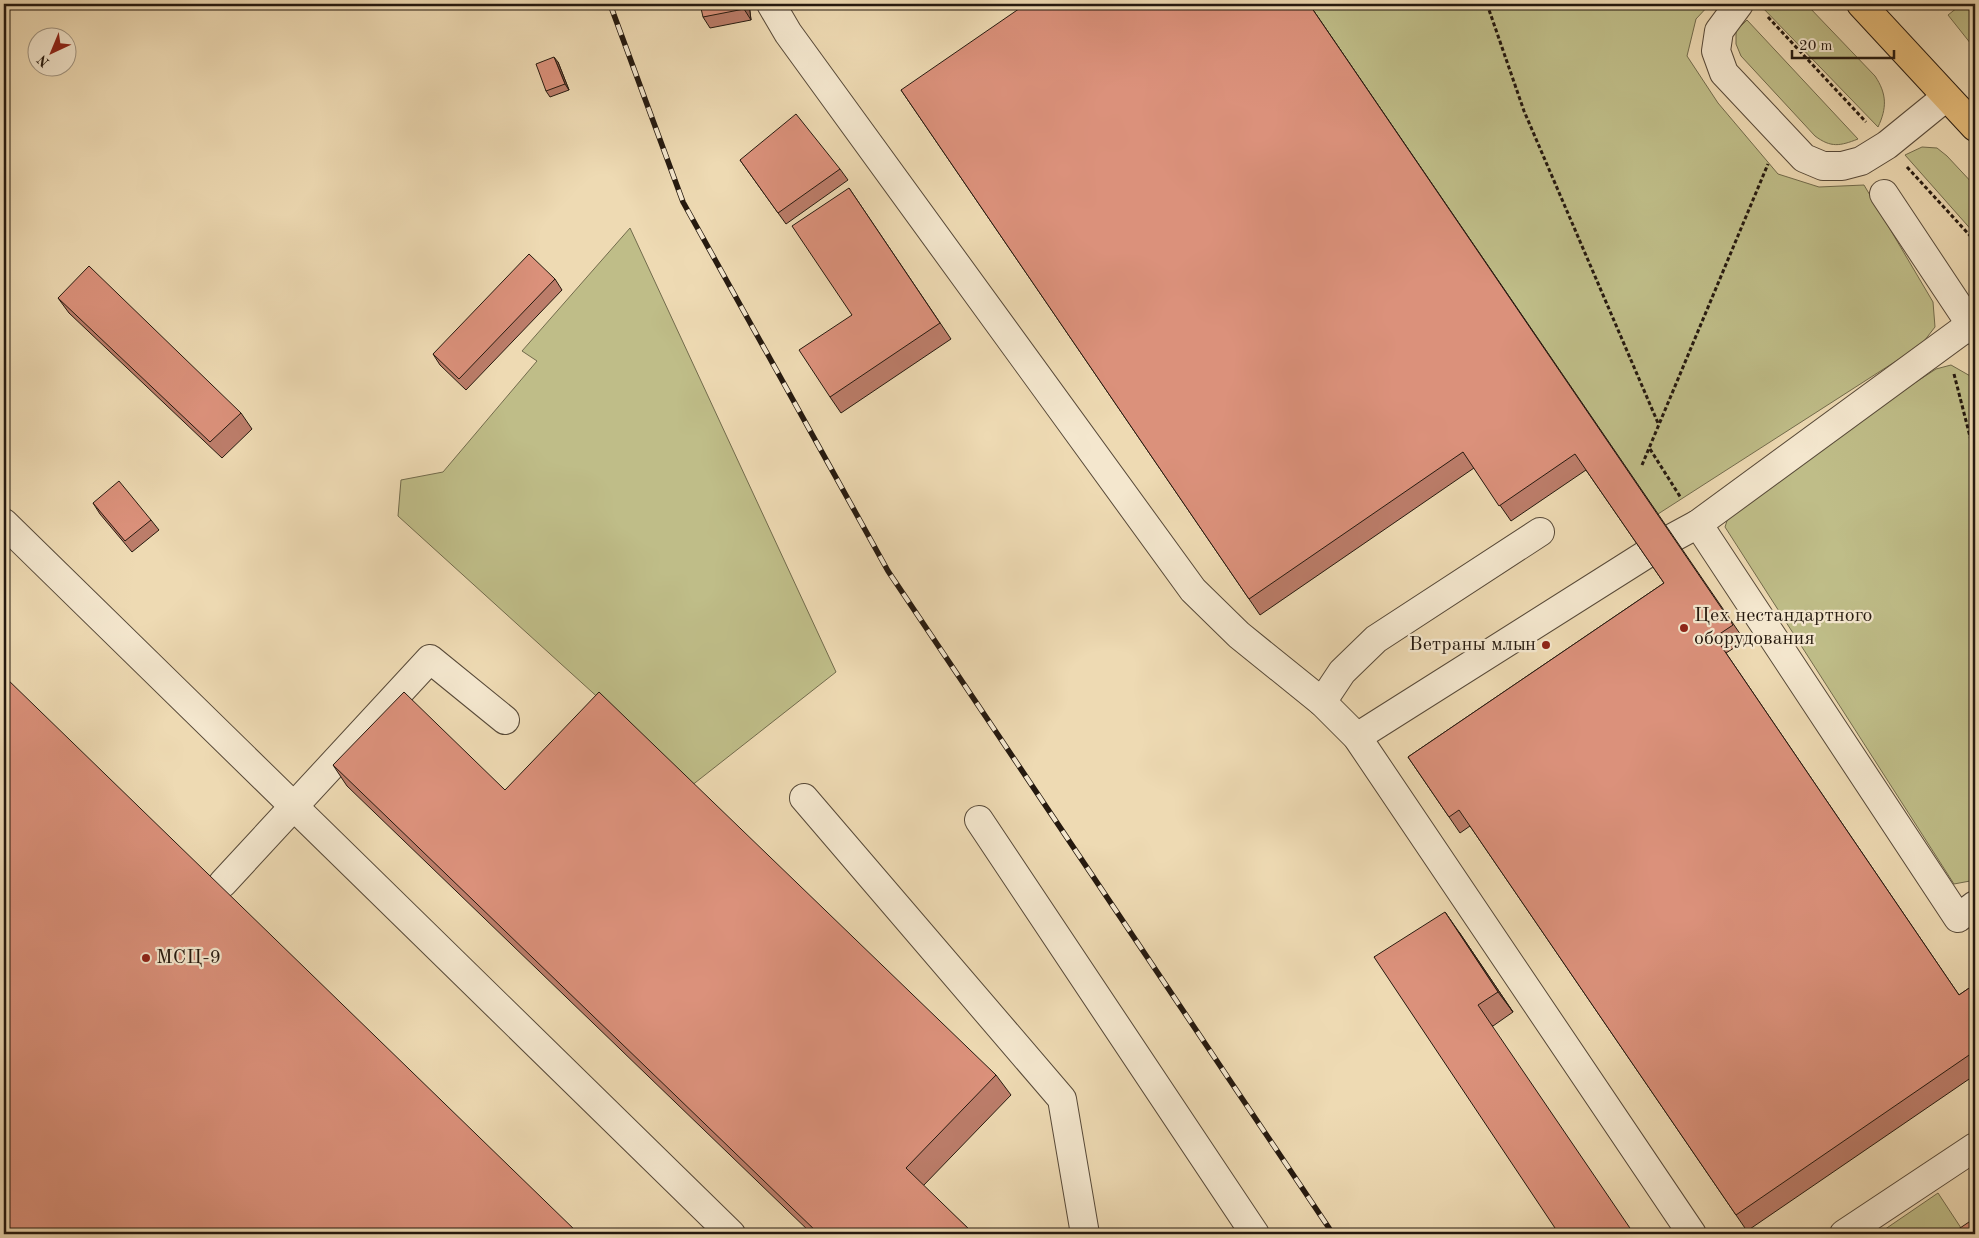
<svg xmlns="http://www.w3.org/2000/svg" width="1979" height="1238" font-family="'Old Standard TT',serif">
<rect width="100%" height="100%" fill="#eedab3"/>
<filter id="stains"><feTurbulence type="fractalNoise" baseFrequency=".004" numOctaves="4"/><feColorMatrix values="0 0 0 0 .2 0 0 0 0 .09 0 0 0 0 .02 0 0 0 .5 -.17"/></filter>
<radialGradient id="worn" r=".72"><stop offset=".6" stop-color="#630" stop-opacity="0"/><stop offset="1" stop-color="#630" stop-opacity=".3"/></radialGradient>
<g fill="#bfbd88" stroke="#726b4c">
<path d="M1309,4H1710L1696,19L1687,56L1718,103L1778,174L1819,187L1864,185L1933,302L1935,327L1921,345L1658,514Z"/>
<path d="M1763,4H1804L1808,6L1875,76C1887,94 1887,108 1878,127L1760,5Z"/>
<path d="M1962,4H1975V49L1948,15Z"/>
<path d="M1747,20L1858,139C1840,146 1831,148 1815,136L1741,56L1736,44V31Z"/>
<path d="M1922,147L1937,148L1947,156L1975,186V234L1905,155Z"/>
<path d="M630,228L836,672L691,786L614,712L398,516L401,480L443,472L537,361L522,351Z"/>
<path d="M1951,365L1972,377L1975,382V877L1970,881L1954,884L1725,527L1733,502L1744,494L1936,369Z"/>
<path d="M1938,1193L1965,1234H1878Z"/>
</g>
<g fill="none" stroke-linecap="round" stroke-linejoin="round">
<g stroke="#574938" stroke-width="30">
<g id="minor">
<path d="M771,4L788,33L1193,590L1239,635L1322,702L1357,737L1692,1234"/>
<path d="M1739,4L1719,31L1716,51L1724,73L1804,158L1823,166H1842L1861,161L1887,145L1946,97"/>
<path d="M1884,194L1975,331"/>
<path d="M4,523L731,1234"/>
<path d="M1698,524L1958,918L1975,905"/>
<path d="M1674,537L1698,524L1975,321"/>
<path d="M1322,702L1342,672L1376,639L1540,532"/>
<path d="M1357,737L1645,555"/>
<path d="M804,798L1062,1099L1085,1234"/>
<path d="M979,820L1255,1234"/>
<path d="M223,883L430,659L505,720"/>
<path d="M1844,1234L1975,1147"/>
</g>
</g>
<g stroke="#25190f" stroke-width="30">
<path id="major" d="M1861,4L1975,127"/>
</g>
<g stroke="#25190f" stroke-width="3" stroke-dasharray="4 2.5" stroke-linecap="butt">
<path d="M1487,4L1524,111L1658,423"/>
<path d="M1768,17L1866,122"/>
<path d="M1907,167L1975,241"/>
<path d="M1954,374L1975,456"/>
<path d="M1650,449L1681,498"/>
<path d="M1642,465L1768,164"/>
</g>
<use href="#minor" stroke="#f4e7ce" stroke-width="28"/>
<use href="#major" stroke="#e7bd7a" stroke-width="28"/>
<g stroke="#25190f" stroke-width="5.5">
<path id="rail" d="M610,4L683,202L888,571L1333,1234"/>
</g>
<use href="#rail" stroke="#f4e7ce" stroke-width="4" stroke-dasharray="11" stroke-linecap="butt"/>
</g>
<g fill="#bc7d6a" stroke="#25190f">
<path d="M749,4L751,20L710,28L703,17Z"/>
<path d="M1309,4L1745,641L1726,653L1959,995L1975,984V1075L1747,1231L1470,826L1460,833L1408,757L1664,583L1586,470L1511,521L1474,468L1260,615L901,90Z"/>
<path d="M558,62L569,90L550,97L546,91Z"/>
<path d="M740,160L840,169L848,180L786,224Z"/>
<path d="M849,188L951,339L841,413L830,397L852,315Z"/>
<path d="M555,279L562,290L466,390L440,365L433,354Z"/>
<path d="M58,298L241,413L252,429L222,458L69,313Z"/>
<path d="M93,503L151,520L159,530L132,552L100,514Z"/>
<path d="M333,765L505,790L996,1075L1011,1095L923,1186L974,1234H812L347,786Z"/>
<path d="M1459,932L1513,1012L1493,1026L1374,957Z"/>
</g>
<g fill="#996656" stroke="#25190f">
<path d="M743,4H749L751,20L744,9Z"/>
<path d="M554,57L558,62L569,90L565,84Z"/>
<path d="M1445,912L1459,932L1513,1012L1498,992Z"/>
</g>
<g fill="#db917b" stroke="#25190f">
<path d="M700,4H743L744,9L703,17Z"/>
<path d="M1026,4H1309L1733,625L1715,637L1959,995L1975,984V1051L1736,1215L1459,810L1449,817L1408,757L1664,583L1575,454L1499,506L1463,452L1249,599L901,90Z"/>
<path d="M554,57L565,84L546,91L536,64Z"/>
<path d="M796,114L840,169L778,213L740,160Z"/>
<path d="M849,188L940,323L830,397L799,350L852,315L792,226Z"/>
<path d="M529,254L555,279L459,379L433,354Z"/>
<path d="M89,266L241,413L210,442L58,298Z"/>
<path d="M119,481L151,520L125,541L93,503Z"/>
<path d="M4,676L579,1234H4Z"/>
<path d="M404,692L505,790L599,692L996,1075L906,1168L974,1234H819L333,765Z"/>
<path d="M1445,912L1498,992L1478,1005L1634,1234H1559L1374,957Z"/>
<path d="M1975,1218V1234H1951Z"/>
</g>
<g fill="#8f2418" stroke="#f4e7ce" stroke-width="2">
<circle cx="1684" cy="628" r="5"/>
<circle cx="1546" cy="645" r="5"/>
<circle cx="146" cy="958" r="5"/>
</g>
<g text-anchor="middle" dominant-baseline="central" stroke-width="4.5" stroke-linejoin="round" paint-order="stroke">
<g font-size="20" fill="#25190f" stroke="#f4e7ce" text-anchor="start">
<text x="1694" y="616">Цех нестандартного<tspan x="1694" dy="23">оборудования</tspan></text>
<text x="1536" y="645" text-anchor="end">Ветраны млын</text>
<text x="156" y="958">МСЦ-9</text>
</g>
</g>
<rect width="1979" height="1238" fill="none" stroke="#eedab3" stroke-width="20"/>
<rect x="5" y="5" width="1969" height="1228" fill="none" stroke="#25190f" stroke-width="2.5"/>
<rect x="10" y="10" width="1959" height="1218" fill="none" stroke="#25190f"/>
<g transform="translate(52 52) rotate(224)"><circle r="24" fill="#f4e7ce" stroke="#a19582"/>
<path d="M0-4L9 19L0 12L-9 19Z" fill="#8f2418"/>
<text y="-8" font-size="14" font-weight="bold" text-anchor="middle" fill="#25190f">N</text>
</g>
<path d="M1792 50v8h102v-8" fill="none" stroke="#25190f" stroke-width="2.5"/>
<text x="1799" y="50" font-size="15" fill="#25190f" stroke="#f4e7ce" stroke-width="4" paint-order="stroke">20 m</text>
<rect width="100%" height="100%" filter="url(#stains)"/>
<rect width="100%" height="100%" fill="url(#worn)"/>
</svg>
